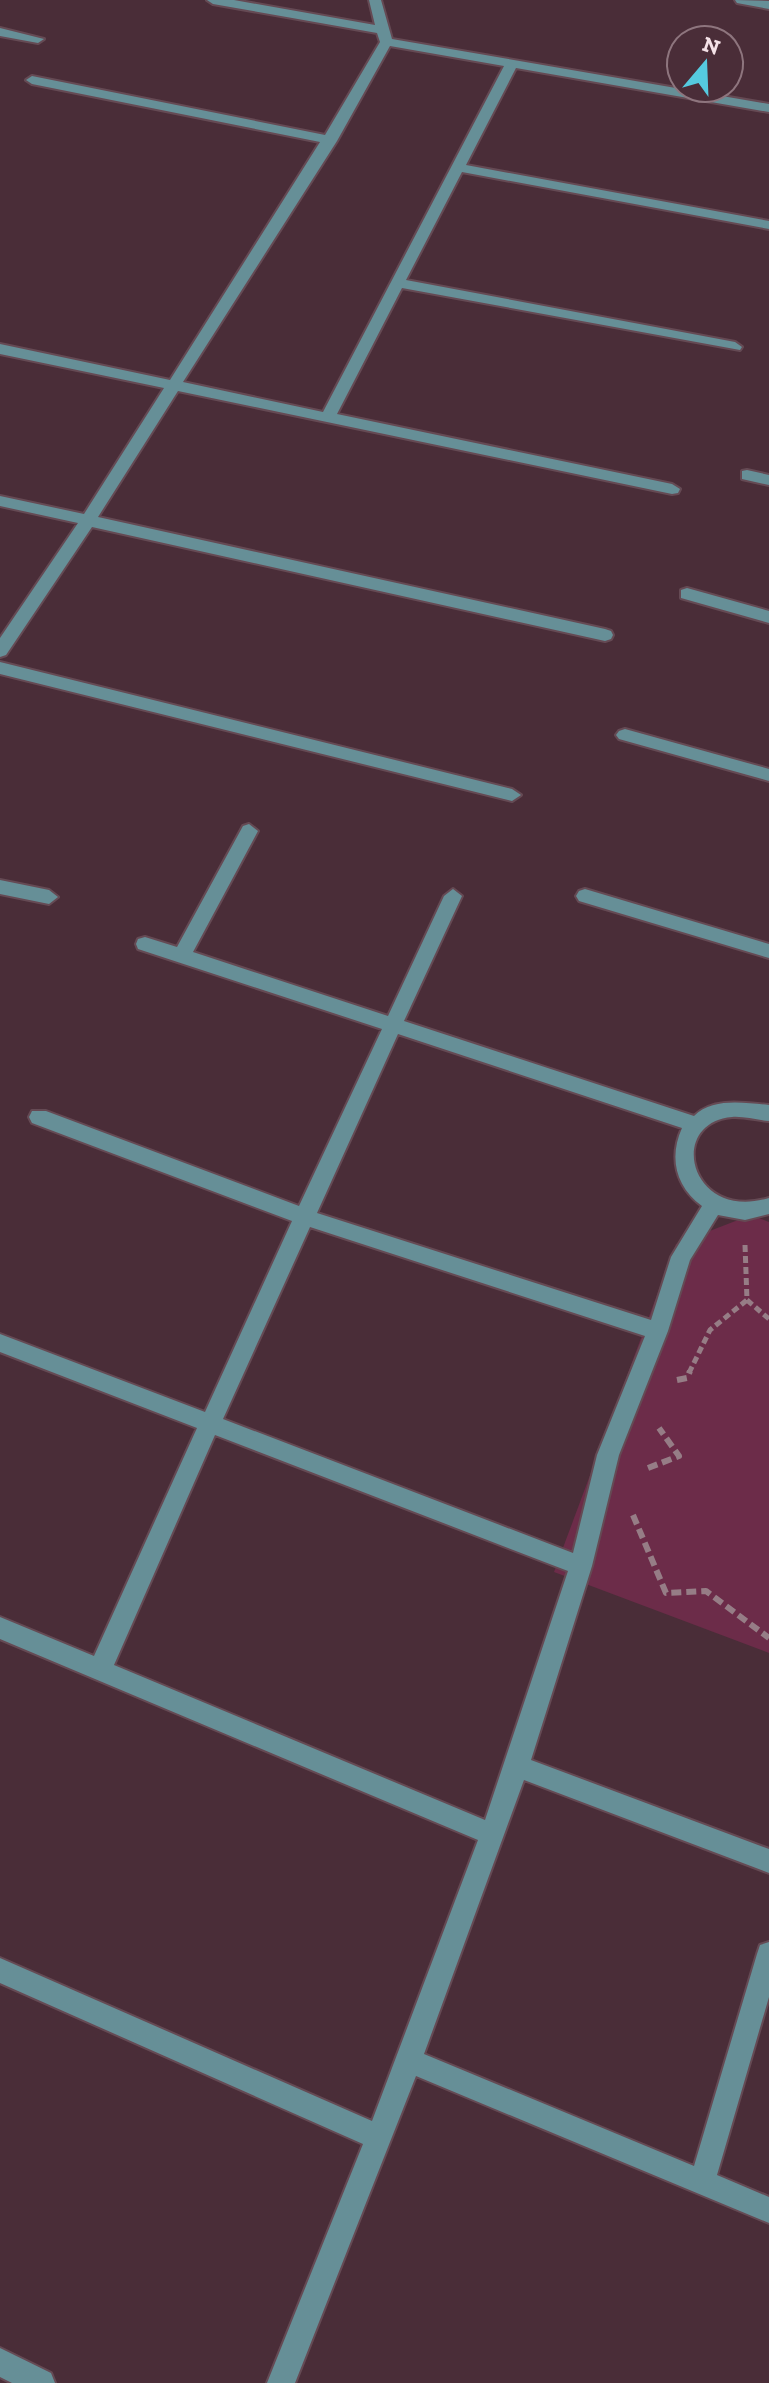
<svg xmlns="http://www.w3.org/2000/svg" width="769" height="2383" font-family="'Zilla Slab',serif">
<rect width="100%" height="100%" fill="#4a2d38"/>
<path fill="#6c2c49" d="M751,1215L769,1222V1653L554,1572L676,1244Z"/>
<g fill="none" stroke-linecap="round" stroke-linejoin="round">
<g stroke="#654a54" stroke-width="4">
<g id="minor">
<path d="M207,0H234L375,25L369,0H381L392,39L769,104V112L516,68L466,165L769,221V229L462,172L406,280L735,342L742,347L740,350L402,288L337,414L672,484L680,489L678,493L672,494L178,391L98,517L605,629L611,631L613,635L611,639L605,641L92,527L6,655L0,657V638L78,523L0,506V496L84,514L164,388L0,354V344L170,380L320,142L32,84L26,80L32,76L325,135L380,42L377,33L213,4ZM390,46L504,66L323,412L183,382L337,141Z"/>
<path d="M735,0L769,1V9L737,3Z"/>
<path d="M0,28L44,39L38,43L0,36Z"/>
<path d="M747,470L769,475V485L742,479V471Z"/>
<path d="M687,588L769,611V623L681,598V590Z"/>
<path d="M0,662L512,789L521,795L512,801L0,674Z"/>
<path d="M625,729L769,769V781L619,739L616,735L619,731Z"/>
<path d="M249,824L258,831L193,952L388,1016L444,896L453,889L462,896L404,1021L694,1116C713,1097 745,1103 769,1105V1121C757,1120 743,1116 732,1117C666,1123 690,1222 769,1198V1214L745,1220L718,1215L690,1260L668,1331L619,1455L592,1566L531,1760L769,1849V1873L524,1780L424,2054L694,2166L757,1954L760,1945L769,1942V1997L717,2175L769,2197V2223L416,2076L295,2383H267L363,2144L0,1983V1958L372,2121L478,1840L0,1639V1617L94,1656L197,1428L0,1352V1334L205,1412L292,1221L32,1123L29,1117L32,1111H46L299,1206L382,1029L138,949L136,944L138,939L145,937L177,947L243,826ZM398,1034L682,1128C669,1157 675,1186 702,1206L671,1257L651,1320L317,1213ZM310,1227L645,1336L597,1455L573,1553L223,1419ZM215,1435L568,1571L485,1820L114,1665Z"/>
<path d="M0,880L49,890L58,897L49,904L0,894Z"/>
<path d="M585,889L769,944V958L579,901L576,896L579,891Z"/>
<path d="M0,2348L51,2373L55,2383H12L0,2377Z"/>
</g>
</g>
<g stroke="#967d86" stroke-width="5" stroke-dasharray="7 4" stroke-linecap="butt">
<path d="M745,1245L747,1300L769,1319"/>
<path d="M689,1373L710,1330L747,1300"/>
</g>
<g stroke="#967d86" stroke-width="6" stroke-dasharray="10 5" stroke-linecap="butt">
<path d="M677,1380L687,1378L690,1371"/>
<path d="M648,1468L679,1456L659,1428"/>
<path d="M633,1515L666,1593L706,1591L769,1638"/>
</g>
<use href="#minor" fill="#668f97" fill-rule="evenodd"/>
</g>
<g transform="translate(705 64) rotate(19)"><circle r="38" fill="#4a2d38" stroke="#8e757e" stroke-width="2"/>
<path d="M0-6L14 30L0 20L-14 30Z" fill="#55cadf"/>
<text y="-12" font-size="22" font-weight="bold" text-anchor="middle" fill="#f4e1e7">N</text>
</g>
</svg>
